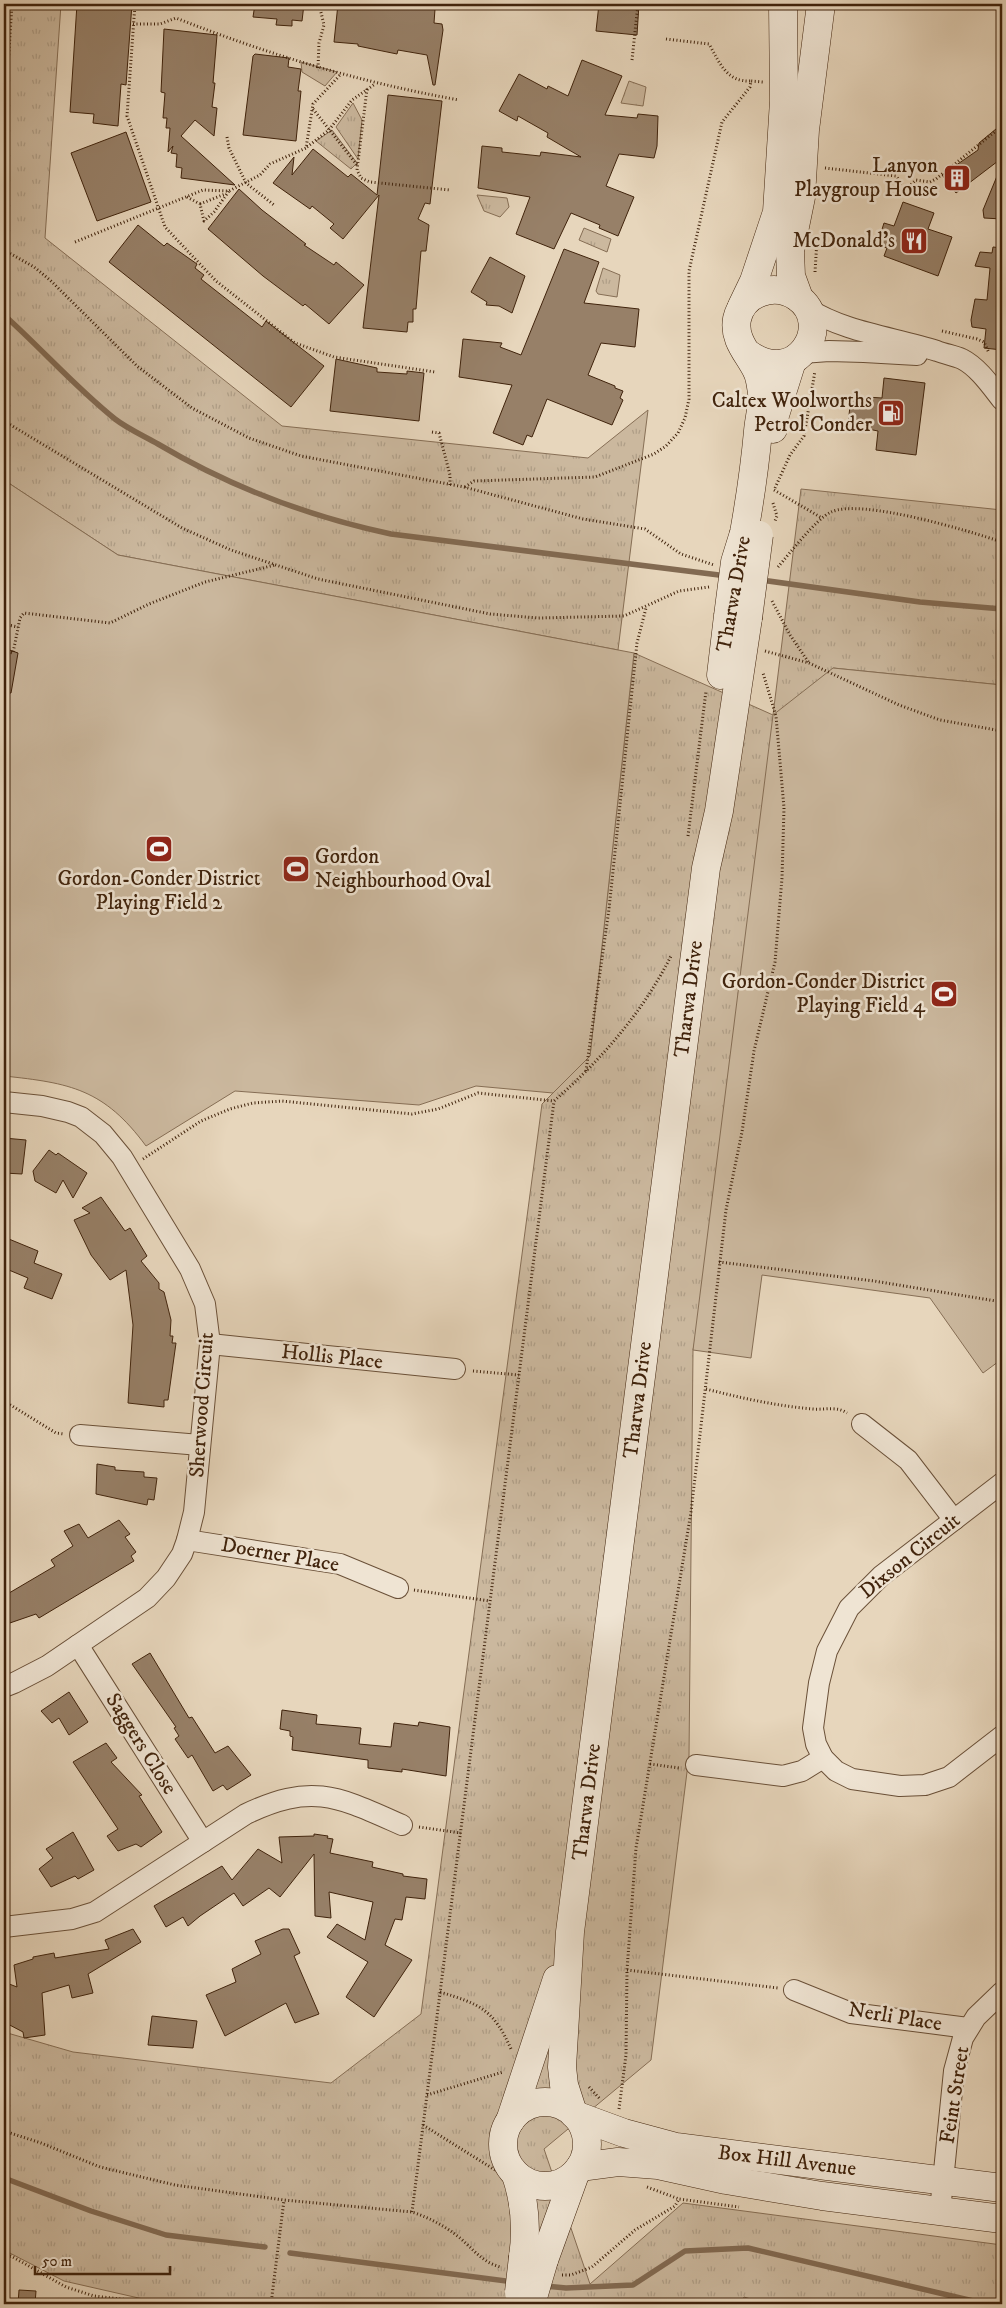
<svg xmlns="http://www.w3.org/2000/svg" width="1006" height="2308" font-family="'IM FELL DW Pica',serif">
<defs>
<pattern id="grass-tufts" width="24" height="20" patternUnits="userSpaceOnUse" patternTransform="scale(1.25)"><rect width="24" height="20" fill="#cbb89e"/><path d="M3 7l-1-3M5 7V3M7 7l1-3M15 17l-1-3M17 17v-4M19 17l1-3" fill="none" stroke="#af9e87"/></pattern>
</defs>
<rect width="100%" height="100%" fill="#e7d6bc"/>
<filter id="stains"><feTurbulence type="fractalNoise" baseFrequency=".004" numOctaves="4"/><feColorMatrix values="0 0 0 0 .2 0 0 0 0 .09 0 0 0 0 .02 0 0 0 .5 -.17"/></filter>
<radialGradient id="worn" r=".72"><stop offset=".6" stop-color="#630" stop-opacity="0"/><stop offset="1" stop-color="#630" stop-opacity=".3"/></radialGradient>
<g fill="url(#grass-tufts)" stroke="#866e55">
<path d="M4,4H61L45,238L282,426L588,458L648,410L618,650L118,555L4,480Z"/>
<path d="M301,62L337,72L325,86L302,72Z"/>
<path d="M629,81L646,87L643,106L621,103Z"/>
<path d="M353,103L362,120L358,159L336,127Z"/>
<path d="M332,130L357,163L351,169L316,141Z"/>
<path d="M477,195L507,198L509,207L500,217L484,211Z"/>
<path d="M584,228L611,239L607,252L579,240Z"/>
<path d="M603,268L620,275L617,297L598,294L596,291Z"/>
<path d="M801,489L1002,510V685L833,668L693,1350L689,1756L651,2060L544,2149L590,2284L683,2203L1002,2245V2304H767L744,2297L741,2304H165L64,2281L4,2250V2032L73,2052L331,2083L421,2014L542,1104L590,1056L634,653L773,715Z"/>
</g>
<g fill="#cbb89e" stroke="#866e55">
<path d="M4,480L118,555L634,653L590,1056L553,1093L476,1086L419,1105L235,1091L146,1146C104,1089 70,1083 4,1076Z"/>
<path d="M833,668L1002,685V1359L983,1373L930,1298L762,1275L751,1358L693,1350L773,715Z"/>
</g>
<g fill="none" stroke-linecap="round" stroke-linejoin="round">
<g stroke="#826a52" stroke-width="5.5">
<path d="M4,315C42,349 75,387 115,419C128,429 144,436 158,444C232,488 307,516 391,534L727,576"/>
<path d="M761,580L920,602L1002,609"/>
<path d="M4,2178L91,2211L166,2235L265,2247"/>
<path d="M290,2253L514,2282"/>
<path d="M545,2286L566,2288L633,2285L685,2251L748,2248L986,2304"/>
</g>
</g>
<g fill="#978068" stroke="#40230c">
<path d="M77,4H132L126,85L121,84L118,126L93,123L94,114L70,112Z"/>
<path d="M255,4H304L302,21L292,20V26L276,25L277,19L253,17Z"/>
<path d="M338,4H397L435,9L434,23L442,24L443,30L435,85H433L427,55L398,50L397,54L358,46V44L334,42Z"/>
<path d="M599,4H639L637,35L596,31Z"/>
<path d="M164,29L217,35L213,83H215L212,107L217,108L214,136L195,120L181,136L235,185L181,178L182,168L176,167L177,154L171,153L173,146L168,152L170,128H166L167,118H163L165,93L161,92Z"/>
<path d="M255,54L289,58L288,67L301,69L298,91H301L296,141L243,135L253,56Z"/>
<path d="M582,60L622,76L605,115L637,118L638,114L658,116L657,146L654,158L619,154L606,186L634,197L618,236L599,228L600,225L571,213L554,249L516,234L530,197L478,188L482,146L502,148V152L540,156L541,152L581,157L547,137L548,133L518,116L517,121L499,111L519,74L547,89L548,86L568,96Z"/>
<path d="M388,95L442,101L430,204L425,203L418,219L429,225L426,251H421L416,309H413V322H408L407,332L363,328L379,195L343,239L330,228L334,224L312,206L310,209L273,183L294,157L292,175L313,149L348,177L351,174L377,195Z"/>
<path d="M1002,124V158L956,193L942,175L978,150L979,143Z"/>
<path d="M126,132L151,202L97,221L71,153Z"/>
<path d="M1002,164V219L984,218L983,210Z"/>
<path d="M239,189L262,210L306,244L304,245L334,265L336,262L364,285L329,324L305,304L303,306L263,276L208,229Z"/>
<path d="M903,202L934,213L928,229L952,237L938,276L884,256L887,248L877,245L884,223L894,226Z"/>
<path d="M138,225L164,246L167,243L197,264L195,268L204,275L201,279L262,327L266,321L324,366L291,407L109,262Z"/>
<path d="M993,247L1002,248V350L984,348L986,329L972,327L971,320L975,299L987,300L990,268L975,266L980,252L992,253Z"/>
<path d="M564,249L599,262L584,303L639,309L635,347L601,343L588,375L615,386V388L623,391L620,398L623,400L612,425L547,399L532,437L527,435L523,445L493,433L512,385L459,377L463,339L502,343L500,347L521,355Z"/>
<path d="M490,257L525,276L512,313L499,306L486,305L487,302L471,292Z"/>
<path d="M336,359L377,368V372L407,374V371L424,373L419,421L330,411Z"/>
<path d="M884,378L925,383L916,455L876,450L878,431L848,425L851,396L882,398Z"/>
<path d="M4,648L18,653L11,693H4Z"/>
<path d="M4,1138L26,1140L22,1174L4,1173Z"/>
<path d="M49,1150L56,1155L58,1153L87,1173L73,1198L63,1180L56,1193L35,1181L33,1171Z"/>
<path d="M101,1197L125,1231L130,1228L147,1256L141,1261L159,1283V1289L164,1292L171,1320L170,1336H173L172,1343H176L168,1400H164V1407L128,1403L133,1325L126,1270L110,1280L91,1255L74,1220L90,1213L82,1208Z"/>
<path d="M4,1237L38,1251L34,1263L62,1274L52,1299L24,1288L28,1278L4,1268Z"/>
<path d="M97,1464L115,1467V1470L144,1472V1477L157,1478L154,1500L148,1499L147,1505L96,1494Z"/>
<path d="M119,1520L130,1534L125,1537L136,1552L131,1556L134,1561L39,1618L36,1614L4,1625V1596L55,1566L51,1560L73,1546L64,1531L79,1524L88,1538Z"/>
<path d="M150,1653L189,1718L192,1717L215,1753L228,1746L251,1775L227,1790L223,1785L213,1791L192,1755L188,1758L175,1739L179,1736L174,1728L176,1727L132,1664Z"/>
<path d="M69,1692L88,1722L69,1735L59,1718L52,1723L41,1711Z"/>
<path d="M282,1710L317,1715L316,1724L361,1728L359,1744L391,1747L394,1723L418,1726L419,1722L450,1727L446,1776L402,1769V1772L368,1768V1760L292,1750L293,1737L290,1736V1731L280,1729Z"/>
<path d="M106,1743L117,1758L111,1762L142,1795L139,1796L162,1832L141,1847L136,1844L118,1851L107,1836L118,1829L73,1762Z"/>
<path d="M73,1832L94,1870L78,1879L75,1876L51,1887L39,1869L53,1858L46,1849Z"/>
<path d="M314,1834L328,1836L327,1838L333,1839L330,1853L373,1862L372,1867L403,1874V1876L427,1879L425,1899L406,1897L402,1920L395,1919L385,1945L412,1960L374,2017L346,1997L368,1962L327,1937L337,1924L365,1940L373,1902L329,1892L331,1918L315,1916L314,1854L280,1897L269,1888L243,1906L234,1893L200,1916L188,1926L183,1917L166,1927L154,1906L222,1866L232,1880L258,1849L282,1863L279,1837L314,1836Z"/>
<path d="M133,1929L141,1942L88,1974L93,1993L72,1998L69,1985L42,1993L45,2035L24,2038L23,2032L4,2022V1982L17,1987L14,1965L33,1959V1957L54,1953L55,1958L109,1949L105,1940Z"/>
<path d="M283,1929H289L300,1953L294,1956L319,2014L295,2023L286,2003L225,2036L206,1995L236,1982L232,1969L261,1954L255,1941Z"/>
<path d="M152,2016L197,2021L193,2048L148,2045Z"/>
<path d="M19,2290L36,2291L35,2304H18Z"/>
</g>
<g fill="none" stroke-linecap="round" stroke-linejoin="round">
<g stroke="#6a5038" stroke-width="22">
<g id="street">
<path d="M807,308C846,333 894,337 937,351C945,354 955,356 962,359C978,367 991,386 1002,400"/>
<path d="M802,353L829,351L864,352L917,355"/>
<path d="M4,1102L42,1106L68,1112L81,1117L103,1134L122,1157L190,1269L205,1304L210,1344L194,1512L187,1540L182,1554L166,1578L147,1598L47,1666L14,1683L4,1687"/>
<path d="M210,1344L455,1369"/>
<path d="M862,1424L908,1460L954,1520"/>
<path d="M80,1435L200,1445"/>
<path d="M1002,1483L881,1576L849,1608L827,1651L819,1683L813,1728L816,1744L823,1758L836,1771L852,1779L900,1786L925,1785L949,1777L1002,1736"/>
<path d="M187,1540L340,1564L398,1588"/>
<path d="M78,1645L203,1842"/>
<path d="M696,1765L783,1776L802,1771L823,1758"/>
<path d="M4,1927L72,1919L95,1912L246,1814C313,1782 339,1797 402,1825"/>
<path d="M794,1990L851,2013L968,2028"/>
<path d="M940,2211L954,2071L963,2038L976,2017L1002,1992"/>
</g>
</g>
<g stroke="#40230c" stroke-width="29">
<g id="secondary">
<path d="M799,298L791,276L790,251L801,197L805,130L821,4"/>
<path d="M742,306L754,281L777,212L784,101L783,4"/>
<path d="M773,429L775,415L792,361"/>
<path d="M744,533C750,499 755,465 758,431C759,419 763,405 762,393C761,386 760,377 757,371C749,354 733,340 737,319C743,292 775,282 797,297C836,324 796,390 747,353"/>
<path d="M721,675L728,616"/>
<circle cx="545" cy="2144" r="42"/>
<path d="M573,2113L564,2085L562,2067L570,1932L706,868L719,811L748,618"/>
<path d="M575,2115L624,2133L676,2147L1002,2188"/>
<path d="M510,2121L557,1979"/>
<path d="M580,2167L618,2162L658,2165L726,2180L822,2196L1002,2219"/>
<path d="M516,2175C525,2202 527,2229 523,2257"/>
<path d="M544,2260L575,2174"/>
</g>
</g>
<g stroke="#40230c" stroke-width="3" stroke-dasharray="1 2.5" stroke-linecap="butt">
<path d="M135,4L127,116L165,227L216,281L295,343L334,357L435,372"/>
<path d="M133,24H160L176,18C270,55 359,82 459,100"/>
<path d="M666,39L709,44C720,63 726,82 751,81"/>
<path d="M632,60L638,4"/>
<path d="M318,68L319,43L324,25L319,4"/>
<path d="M367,89L357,170L361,178L370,182L450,190"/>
<path d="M313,109L357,165"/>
<path d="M4,128L12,4"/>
<path d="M227,137L229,148L246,183L274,205"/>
<path d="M307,147L329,130L352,100L375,84"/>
<path d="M825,168L896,176L906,189L916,180L930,182L936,179L1002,126"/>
<path d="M187,197L200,204L204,221L214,212L229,191"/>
<path d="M200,204L225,194"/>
<path d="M75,242L203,190L229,191L260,175L270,164L306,148L313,104L340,75"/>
<path d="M4,250L34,267L50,280L137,366L192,408L249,438L301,456L464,487L583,519L645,529L681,554L714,565"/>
<path d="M815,272L817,240"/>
<path d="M942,331L977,339L984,342L989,353"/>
<path d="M4,421L182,528L231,550L318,579L490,614L538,618L624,616L679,591L709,587"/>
<path d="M432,432L439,433L450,475V485"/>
<path d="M465,487L474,481L595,477L654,454L666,446L678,433L685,418L689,399V271L722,122L750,87L751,81L763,82"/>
<path d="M775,488L790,455L804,436L815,371"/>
<path d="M774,490L822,518"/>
<path d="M773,503L777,516L775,521"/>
<path d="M778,567C790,553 816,519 831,512C861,498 969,531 1002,542"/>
<path d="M772,601L790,635L809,663"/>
<path d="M4,624L18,627"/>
<path d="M4,651L13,653L20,618L24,613L110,623L149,604L205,582L275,565"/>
<path d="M765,651L809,663L899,705L940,720L1002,731"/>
<path d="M688,836L706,691"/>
<path d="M586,1071L609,909L637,643L646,608"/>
<path d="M143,1159L201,1121L230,1109L253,1103L282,1101L412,1114L438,1109L478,1093L554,1101C601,1060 643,1012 671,956"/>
<path d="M719,1262L874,1281L1002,1302"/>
<path d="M473,1371L519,1375"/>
<path d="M706,1389C741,1398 777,1406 813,1409C825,1410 837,1406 847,1413"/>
<path d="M4,1401L56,1433L64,1434"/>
<path d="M414,1590L490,1601"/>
<path d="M650,1764L679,1768"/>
<path d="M419,1827L461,1833"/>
<path d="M627,1970L778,1988"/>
<path d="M440,1992C480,2004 494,2010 511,2049"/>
<path d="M589,2087L600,2099"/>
<path d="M427,2095L503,2072"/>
<path d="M619,2109L626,2055L627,1970L636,1848L691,1512L726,1210L742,1132L754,1051L775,962L782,878L784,808L776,716L763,673"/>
<path d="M423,2125L495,2170"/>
<path d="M4,2131L41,2143L100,2167L175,2185L284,2200L412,2212C430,2218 445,2226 460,2238C473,2249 483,2263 501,2267"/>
<path d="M647,2187L679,2199"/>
<path d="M412,2212L554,1101"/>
<path d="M4,2252L66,2287L94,2296L165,2304"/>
<path d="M4,2274L10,2256"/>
<path d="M562,2275H571L592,2267L635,2230L675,2206L679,2199L739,2207"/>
<path d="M271,2304L284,2200"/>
</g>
<use href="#street" stroke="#efe4d3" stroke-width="20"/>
<use href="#secondary" stroke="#efe4d3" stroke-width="28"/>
<g stroke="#40230c" stroke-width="29" stroke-linecap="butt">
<g id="secondary-bridge">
<path d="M728,616L735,562L744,533"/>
<path d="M748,618L759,535"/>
<path d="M519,2292L523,2257"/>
<path d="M534,2294L544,2260"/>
</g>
</g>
<use href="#secondary-bridge" stroke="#efe4d3" stroke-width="28"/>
</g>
<defs>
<g id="building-square" transform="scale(1.4375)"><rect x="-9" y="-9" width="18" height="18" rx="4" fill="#8f2418" stroke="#efe4d3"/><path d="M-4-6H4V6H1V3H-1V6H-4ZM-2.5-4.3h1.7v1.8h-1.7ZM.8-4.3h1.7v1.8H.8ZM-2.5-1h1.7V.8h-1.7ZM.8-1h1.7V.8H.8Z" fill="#fff"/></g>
<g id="restaurant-square" transform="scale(1.4375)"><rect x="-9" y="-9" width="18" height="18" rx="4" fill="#8f2418" stroke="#efe4d3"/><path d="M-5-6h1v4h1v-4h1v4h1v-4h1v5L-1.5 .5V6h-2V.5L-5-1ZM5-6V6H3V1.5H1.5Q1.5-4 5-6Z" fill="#fff"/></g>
<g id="fuel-square" transform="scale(1.4375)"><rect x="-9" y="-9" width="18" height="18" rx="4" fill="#8f2418" stroke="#efe4d3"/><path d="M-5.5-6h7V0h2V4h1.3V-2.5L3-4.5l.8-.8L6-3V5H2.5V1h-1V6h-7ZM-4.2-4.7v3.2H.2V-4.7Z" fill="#fff"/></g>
<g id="stadium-square" transform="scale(1.4375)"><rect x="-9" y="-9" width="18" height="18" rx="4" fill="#8f2418" stroke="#efe4d3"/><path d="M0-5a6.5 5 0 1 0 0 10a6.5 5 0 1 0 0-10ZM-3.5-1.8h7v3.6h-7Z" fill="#fff"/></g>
</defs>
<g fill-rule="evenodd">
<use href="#building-square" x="957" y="178"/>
<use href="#restaurant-square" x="914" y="241"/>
<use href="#fuel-square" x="891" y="413"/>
<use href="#stadium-square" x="159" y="849"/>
<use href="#stadium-square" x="296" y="869"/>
<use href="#stadium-square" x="944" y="994"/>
</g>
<g text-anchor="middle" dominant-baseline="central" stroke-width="5" stroke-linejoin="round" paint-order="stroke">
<g font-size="21" fill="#40230c" stroke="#efe4d3" text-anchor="end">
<text x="938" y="166">Lanyon<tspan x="938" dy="24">Playgroup House</tspan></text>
<text x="895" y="241">McDonald's</text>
<text x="872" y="401">Caltex Woolworths<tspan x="872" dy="24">Petrol Conder</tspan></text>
<text x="315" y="857" text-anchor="start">Gordon<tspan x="315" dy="24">Neighbourhood Oval</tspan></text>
<text x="159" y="879" text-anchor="middle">Gordon-Conder District<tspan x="159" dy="24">Playing Field 2</tspan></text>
<text x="925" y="982">Gordon-Conder District<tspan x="925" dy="24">Playing Field 4</tspan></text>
</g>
<g font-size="21" fill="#40230c" stroke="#efe4d3">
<text transform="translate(734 594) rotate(-80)">Tharwa Drive</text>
<text transform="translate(689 999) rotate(-83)">Tharwa Drive</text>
<text transform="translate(332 1357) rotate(6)">Hollis Place</text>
<text transform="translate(638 1400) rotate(-83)">Tharwa Drive</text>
<text transform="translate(202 1405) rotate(-86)">Sherwood Circuit</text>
<text transform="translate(280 1555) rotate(10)">Doerner Place</text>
<text transform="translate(910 1556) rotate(-39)">Dixson Circuit</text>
<text transform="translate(141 1744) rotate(58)">Saggers Close</text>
<text transform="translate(587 1802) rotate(-83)">Tharwa Drive</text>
<text transform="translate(895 2017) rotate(9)">Nerli Place</text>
<text transform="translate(955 2095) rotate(-81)">Feint Street</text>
<text transform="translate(787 2161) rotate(7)">Box Hill Avenue</text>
</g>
</g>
<rect width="1006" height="2308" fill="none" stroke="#e7d6bc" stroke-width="20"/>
<rect x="5" y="5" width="996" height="2298" fill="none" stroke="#40230c" stroke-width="2.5"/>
<rect x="10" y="10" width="986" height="2288" fill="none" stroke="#40230c"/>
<path d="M35 2266v8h135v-8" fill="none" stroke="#40230c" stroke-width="2.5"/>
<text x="42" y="2266" font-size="15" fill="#40230c" stroke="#efe4d3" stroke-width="4" paint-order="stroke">50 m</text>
<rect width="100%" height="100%" filter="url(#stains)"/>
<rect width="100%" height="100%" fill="url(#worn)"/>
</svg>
